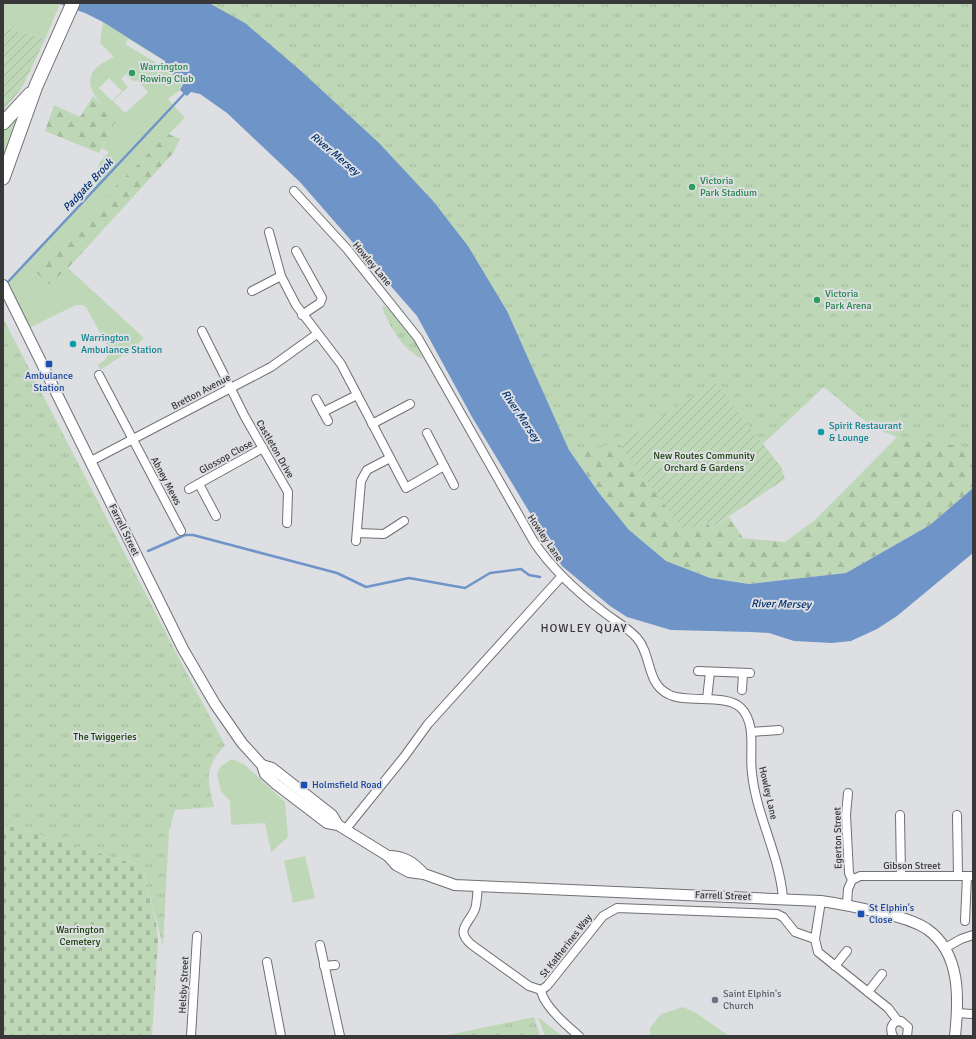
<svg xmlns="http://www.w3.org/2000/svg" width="976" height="1039" font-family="Signika,sans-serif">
<defs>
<pattern id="forest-firs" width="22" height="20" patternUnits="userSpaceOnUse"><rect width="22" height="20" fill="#bed8b7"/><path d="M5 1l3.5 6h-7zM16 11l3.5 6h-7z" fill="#a4ba9e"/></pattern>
<pattern id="cemetery-stones" width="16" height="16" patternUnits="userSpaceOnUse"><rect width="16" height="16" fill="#bed8b7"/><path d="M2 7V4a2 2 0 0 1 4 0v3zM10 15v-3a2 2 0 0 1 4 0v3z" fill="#a4ba9e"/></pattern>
<pattern id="park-tufts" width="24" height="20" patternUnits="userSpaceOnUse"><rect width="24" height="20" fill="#bed8b7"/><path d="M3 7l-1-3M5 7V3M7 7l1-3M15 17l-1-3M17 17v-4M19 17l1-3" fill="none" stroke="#a4ba9e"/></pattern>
<pattern id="garden-furrows" width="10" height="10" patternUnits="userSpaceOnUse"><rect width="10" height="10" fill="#bed8b7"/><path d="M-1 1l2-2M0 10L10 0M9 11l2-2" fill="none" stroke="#a4ba9e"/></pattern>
</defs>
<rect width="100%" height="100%" fill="#dedfe3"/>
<g fill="#bed8b7" fill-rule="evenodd">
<path d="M3,3H57L60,4L45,39L3,26Z"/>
<path d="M103,22L166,61V69L184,83L180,90L168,99L185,118L169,134L180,139L173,153L68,268L144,338L131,350L100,370L98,364C106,361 109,356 108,347L86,307L83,305H76L29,328L7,283L96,186L99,163L109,152L102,148L117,119C106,108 78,87 96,68C100,64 108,60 114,57L100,43ZM128,39L165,61V68L125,44ZM126,74L134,82L137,80L148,92L125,113L113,101L128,87L121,79ZM109,78L122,91L112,101L99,88Z"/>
<path d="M23,107L3,163V128Z"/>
<path d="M232,759L245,765L285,802L288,837L271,852L265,823L231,825L230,801L221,791L217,774L221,766Z"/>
<path d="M305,856L315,898L293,903L284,861Z"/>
<path d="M683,1007L696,1013L729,1036H650V1028L661,1014Z"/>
<path d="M538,1017L562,1036H545Z"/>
</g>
<g fill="url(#forest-firs)">
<path d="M209,3H292L606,403L619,444L705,520L711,528L729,517L743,538L785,542L815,520L897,437L920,440L973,417V488L930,525L846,573L749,584L710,578L666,561L629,530L599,493L569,450L507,311L468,246L434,202L379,143L245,23Z"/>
<path d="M93,96L117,119L99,153L45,131L54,105L80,117Z"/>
<path d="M168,134L180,139L173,153L68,268L49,284L33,270Z"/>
</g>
<path fill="url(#cemetery-stones)" d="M3,824L142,866L156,922L158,940L152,1036H3Z"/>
<g fill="url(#park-tufts)">
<path d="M209,3H973V448L897,437L872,427L824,387L763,444L715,383L619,444L569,450L507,311L468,246L434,202L383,148L301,71L245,23Z"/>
<path d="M384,306C401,318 414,337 422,357V359C404,351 388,325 382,307Z"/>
<path d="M3,318L195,689L225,745C204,770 207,776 214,807L175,810L169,831L163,946L142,866L3,824Z"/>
<path d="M534,1017L540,1036H443Z"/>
</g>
<g fill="url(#garden-furrows)">
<path d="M3,26L45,39L23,86L3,111Z"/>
<path d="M715,382L781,467L785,479L711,528L705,520L685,532L619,444Z"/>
</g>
<path fill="#6f94c8" d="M57,3H209L245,23L301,71L379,143L434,202L468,246L507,311L569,450L599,493L629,530L666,561L710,578L749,584L846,573L930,525L973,488V553L897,616L877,629L851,641L832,643L794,641L769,633L751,632L671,630L627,617L610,606L562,566L472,417L417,316L300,182L227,113L200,94L191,92L187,96L180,90L184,83L166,69L165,61L103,22L85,13Z"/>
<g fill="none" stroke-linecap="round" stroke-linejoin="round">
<g stroke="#6f94c8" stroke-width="2.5">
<path d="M5,285L184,94"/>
<path d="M148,551L185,535H193L337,573L366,587L409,578L465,588L490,573L521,569L529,575L540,577"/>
</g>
<g stroke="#6f7073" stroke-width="10">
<g id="minor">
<path d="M294,191L347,249L418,338L534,542C552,569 575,590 601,610C613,620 626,626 637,638C652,655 646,683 668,694C686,704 726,693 741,708C757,724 749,753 752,773C756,815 779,853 783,898"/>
<path d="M269,232L281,276L296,305L341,364L406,488L444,466"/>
<path d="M296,251L322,298L320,303L302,315"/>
<path d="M252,291L281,276"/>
<path d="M202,331L245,417L288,492L287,523"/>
<path d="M99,375L181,531"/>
<path d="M316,399L328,421"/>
<path d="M323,412L357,395"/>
<path d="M372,424L410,404"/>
<path d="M427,433L454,485"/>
<path d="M91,461L271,367L317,334"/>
<path d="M199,484L216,516"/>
<path d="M189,489L263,448"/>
<path d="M357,533L384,534L404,521"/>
<path d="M356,541L361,481L367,470L390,458"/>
<path d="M698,671L750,673"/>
<path d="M742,690L743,673"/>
<path d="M707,699L710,672"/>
<path d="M751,732L779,730"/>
<path d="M900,815L901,875"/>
<path d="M957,815L958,876"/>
<path d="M345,830L404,757L428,724L561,577"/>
<path d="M852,880L860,876H973"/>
<path d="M478,887C477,894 477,903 475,909C469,924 454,930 472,945L529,986L541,990L547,986L603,916L617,908L777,914L783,917L795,932L815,939"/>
<path d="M821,901L815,939L818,952L888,1008L898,1021"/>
<path d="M847,904L848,889L852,880L849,873L846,815L848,793"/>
<path d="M965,921L967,876"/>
<path d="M320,945L340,1036"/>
<path d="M945,948L961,939L973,935"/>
<path d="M267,962L281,1036"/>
<path d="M324,966L335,965"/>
<path d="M835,966L847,951"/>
<path d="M541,990C543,1005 567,1026 579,1036"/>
<path d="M868,992L882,974"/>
<path d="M957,1013L972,1014"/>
<path d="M191,1036L197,936"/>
<path d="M893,1036C889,1028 892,1021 901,1021L908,1027L907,1036"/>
</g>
</g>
<g stroke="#6f7073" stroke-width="12">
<g id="tertiary">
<path d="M3,285L183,649L215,704L242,743L262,765L265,774L276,784L327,823L338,825L388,856L396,865L409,872L424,874L455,885L821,901C842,904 861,908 881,913C897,916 913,920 927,929C961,953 959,999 955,1036"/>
<path d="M262,765L272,768L332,815L338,825"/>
<path d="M388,856C404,856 413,862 424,874"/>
</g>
</g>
<g stroke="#6f7073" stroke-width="15">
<g id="primary">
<path d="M3,123L30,94"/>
<path d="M3,178L36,86L73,3"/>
</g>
</g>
<use href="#minor" stroke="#fff" stroke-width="8"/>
<use href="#tertiary" stroke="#fff" stroke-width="10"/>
<use href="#primary" stroke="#fff" stroke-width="13"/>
</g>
<g fill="#2e9e5b" stroke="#dedfe3" stroke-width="1.5">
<circle cx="132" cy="73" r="4"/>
<circle cx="692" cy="187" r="4"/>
<circle cx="817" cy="300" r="4"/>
</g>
<g fill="#0f9aa8" stroke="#dedfe3" stroke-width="1.5">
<circle cx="73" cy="344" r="4"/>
<circle cx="821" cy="432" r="4"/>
</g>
<g fill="#1a4fb4" stroke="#dedfe3" stroke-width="1.5">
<rect x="45" y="360" width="8" height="8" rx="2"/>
<rect x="300" y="781" width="8" height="8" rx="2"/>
<rect x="857" y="910" width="8" height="8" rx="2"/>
</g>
<circle fill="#6b7280" stroke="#dedfe3" stroke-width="1.5" cx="715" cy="1000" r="4"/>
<g text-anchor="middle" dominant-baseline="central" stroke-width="4" stroke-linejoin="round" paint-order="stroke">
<g font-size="10" fill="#27864d" stroke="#dedfe3" text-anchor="start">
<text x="140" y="67">Warrington<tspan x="140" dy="12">Rowing Club</tspan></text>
<text x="700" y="181">Victoria<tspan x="700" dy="12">Park Stadium</tspan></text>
<text x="825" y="294">Victoria<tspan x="825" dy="12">Park Arena</tspan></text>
</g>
<g font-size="10" fill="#38383a" stroke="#dedfe3">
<text transform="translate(372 264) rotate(50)">Howley Lane</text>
<text transform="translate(201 392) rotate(-28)">Bretton Avenue</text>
<text transform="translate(275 449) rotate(60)">Castleton Drive</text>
<text transform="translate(226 457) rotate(-29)">Glossop Close</text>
<text transform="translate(166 481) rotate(62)">Abney Mews</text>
<text transform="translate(124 530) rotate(64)">Farrell Street</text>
<text transform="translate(545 538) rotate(56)">Howley Lane</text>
<text transform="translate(768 793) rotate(77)">Howley Lane</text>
<text transform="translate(838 838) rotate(-91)">Egerton Street</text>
<text x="912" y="866">Gibson Street</text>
<text transform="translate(723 896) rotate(2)">Farrell Street</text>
<text transform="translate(566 946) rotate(-52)">St Katherines Way</text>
<text transform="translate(184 985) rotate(-87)">Helsby Street</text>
</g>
<g font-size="10" fill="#0d838f" stroke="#dedfe3" text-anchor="start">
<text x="81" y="338">Warrington<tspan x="81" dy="12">Ambulance Station</tspan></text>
<text x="829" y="426">Spirit Restaurant<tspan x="829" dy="12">&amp; Lounge</tspan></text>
</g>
<g font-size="10" fill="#164399" stroke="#dedfe3" text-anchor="start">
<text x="49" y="376" text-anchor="middle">Ambulance<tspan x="49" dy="12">Station</tspan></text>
<text x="312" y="785">Holmsfield Road</text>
<text x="869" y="908">St Elphin's<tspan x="869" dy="12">Close</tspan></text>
</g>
<g font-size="10" fill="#19410a" stroke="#dedfe3">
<text x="704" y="456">New Routes Community<tspan x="704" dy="12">Orchard &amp; Gardens</tspan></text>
<text x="105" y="737">The Twiggeries</text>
<text x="80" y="930">Warrington<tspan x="80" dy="12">Cemetery</tspan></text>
</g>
<g font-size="10" fill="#5b616d" stroke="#dedfe3" text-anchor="start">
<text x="723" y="994">Saint Elphin's<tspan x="723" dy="12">Church</tspan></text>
</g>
<g font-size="11" font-style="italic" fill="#003270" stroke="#dedfe3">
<text transform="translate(335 154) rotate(40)">River Mersey</text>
<text transform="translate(88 185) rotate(-47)">Padgate Brook</text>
<text transform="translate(521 416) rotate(56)">River Mersey</text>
<text transform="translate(781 604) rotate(1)">River Mersey</text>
</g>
<g font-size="12" letter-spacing="1" fill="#38383a" stroke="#dedfe3">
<text x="584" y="628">HOWLEY QUAY</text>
</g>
</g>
<rect width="976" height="1039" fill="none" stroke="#38383a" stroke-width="8"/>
</svg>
